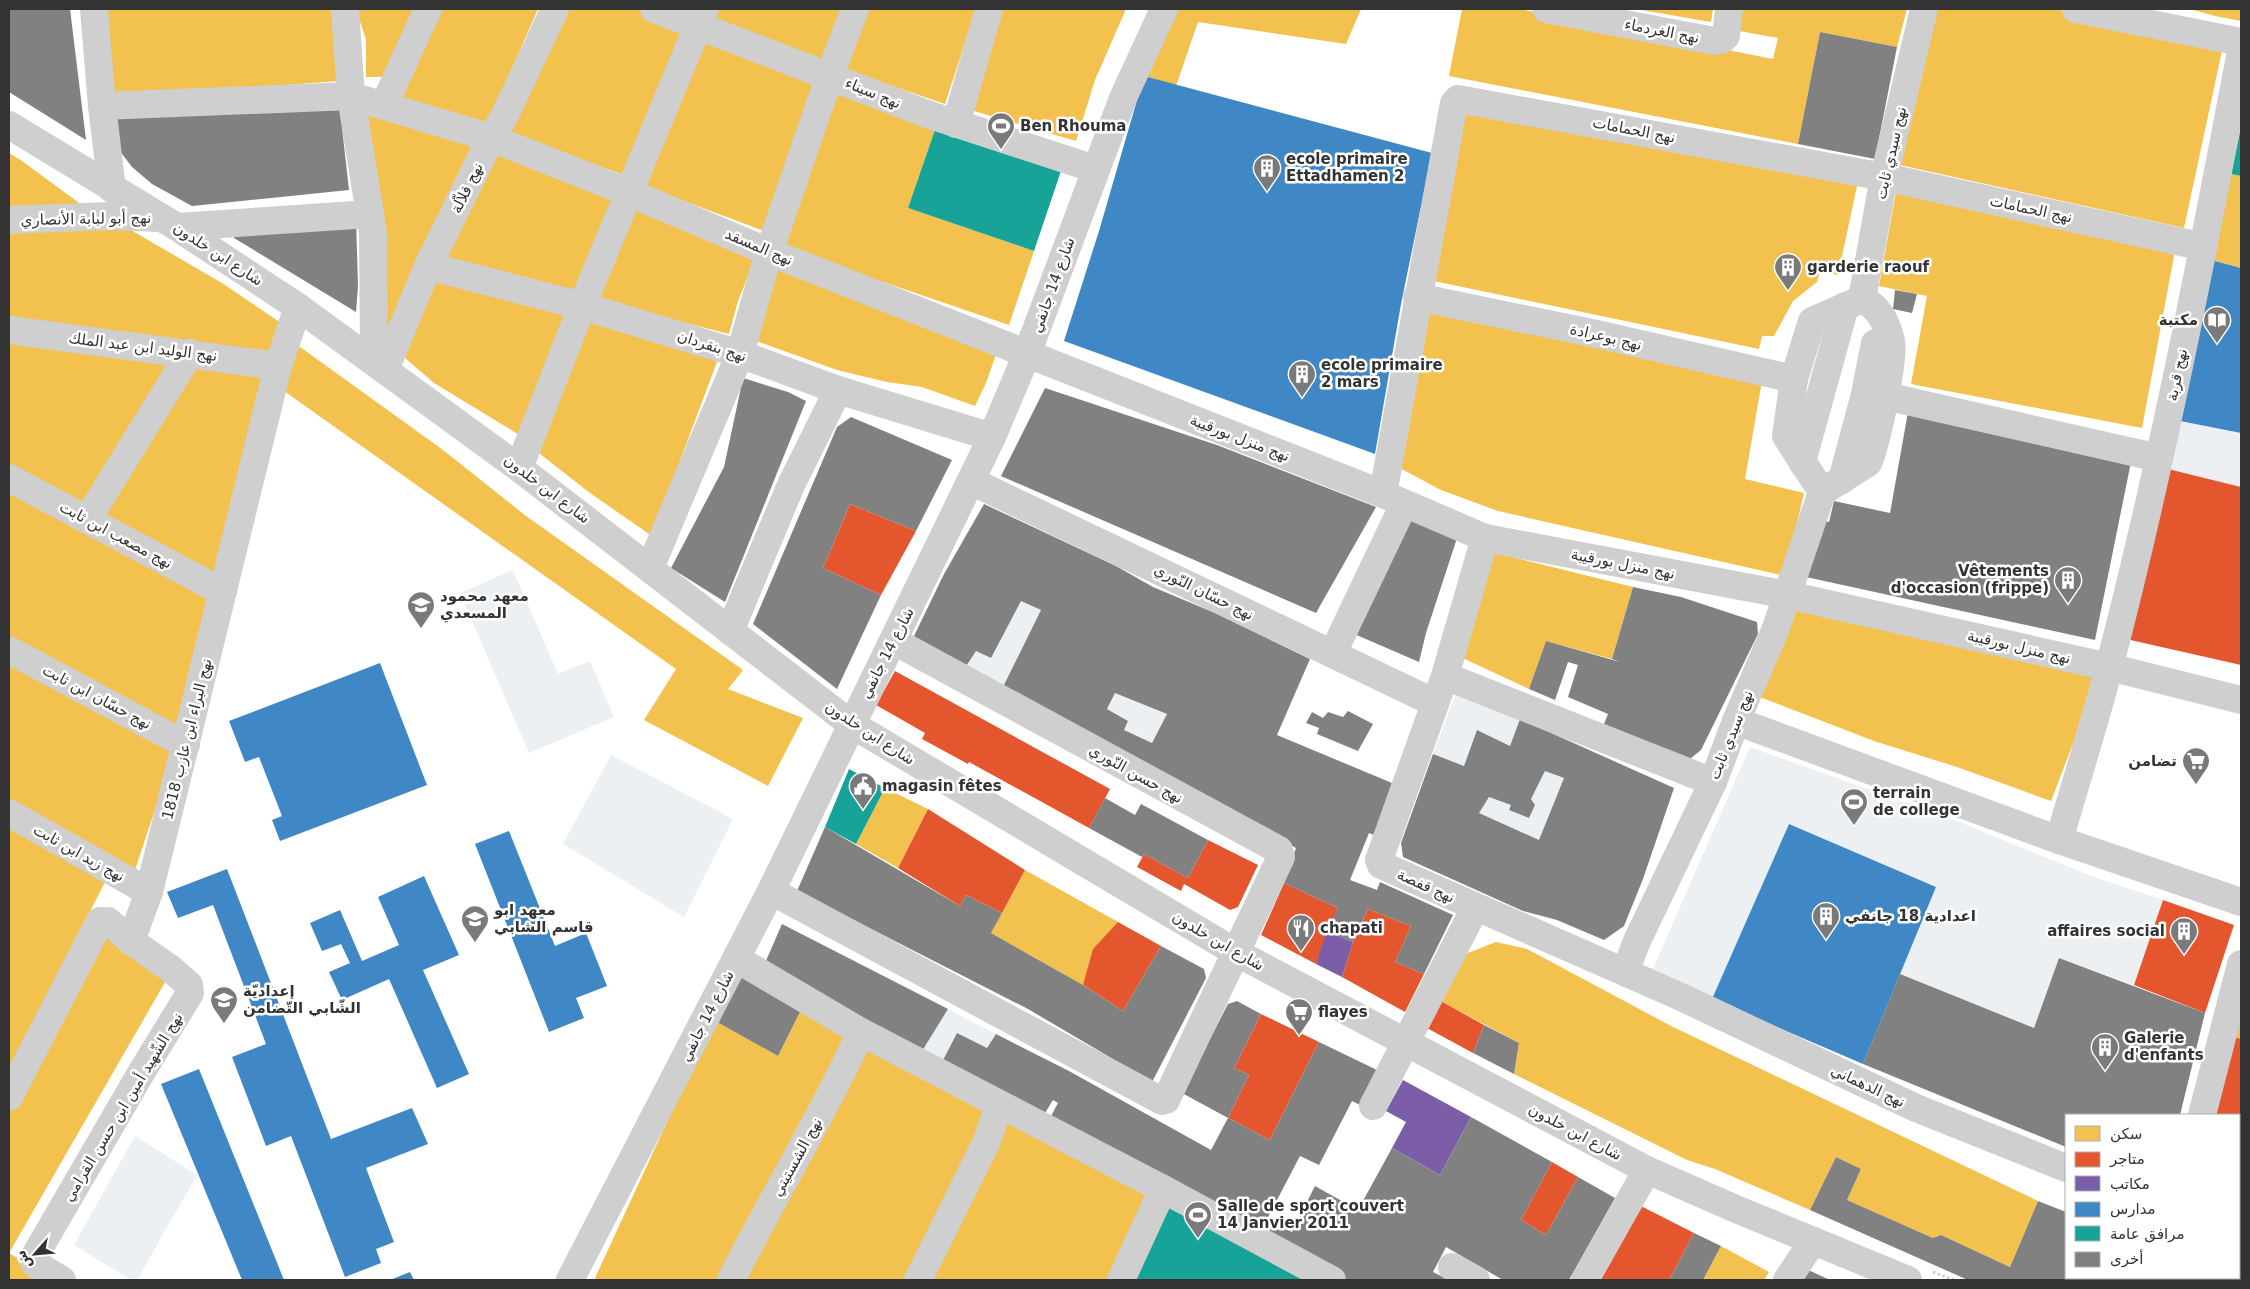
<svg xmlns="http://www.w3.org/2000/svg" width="2250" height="1289" font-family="'DejaVu Sans','Noto Sans Arabic',sans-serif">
<rect width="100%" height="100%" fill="#fff"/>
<g fill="#ecf0f3">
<path d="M2175,420L2241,433V487L2164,468Z"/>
<path d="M513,570L558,674L590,661L614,717L529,753L460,593Z"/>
<path d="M1021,601L1041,610L1001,691L963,671L976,651L991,658Z"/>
<path d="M1457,691L1520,719L1510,746L1477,730L1464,766L1433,754Z"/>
<path d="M1115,693L1167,714L1152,743L1124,730L1128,721L1108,709Z"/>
<path d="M1750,747L1962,823L2091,876L2163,900L2134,985L2059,958L2034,1028L1900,974L1936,887L1789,824L1712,999L1652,971Z"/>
<path d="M611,755L733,819L684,917L563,844Z"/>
<path d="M1545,771L1564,778L1547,819L1593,841L1583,861L1479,813L1489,797L1511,805L1509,810L1529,818L1535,805L1531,799Z"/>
<path d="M948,1009L996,1034L987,1048L957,1033L940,1066L919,1056Z"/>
<path d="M135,1136L197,1175L137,1280H131L74,1245Z"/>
</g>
<g fill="#f2c14e">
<path d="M103,9H334L340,81L110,98Z"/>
<path d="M356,9H419L390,77H366V40Z"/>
<path d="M442,9H538L484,132L398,99L420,58Z"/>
<path d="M557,9H640L684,25L629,177L505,131Z"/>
<path d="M717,9H846L825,65L712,21Z"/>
<path d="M865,9H976L945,104L845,70Z"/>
<path d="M992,9H1126L1095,80L1076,141L964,108Z"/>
<path d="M1169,9H1361L1346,44L1198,22L1176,86L1144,76Z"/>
<path d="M1462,9H1519L1773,59L1778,38L1728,29L1732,9H1907L1897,47L1820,32L1798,144L1449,76Z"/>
<path d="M1636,9H1713L1711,22Z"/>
<path d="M1934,9H2055L2223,46L2184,228L1900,165Z"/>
<path d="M2190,9H2241V21L2215,16Z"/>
<path d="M699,35L819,81L764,231L644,186Z"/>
<path d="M835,86L938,121L908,208L1034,251L1009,325L781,247Z"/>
<path d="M1466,103L1857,186L1838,275L1820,271L1817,282L1793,301L1774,336H1762L1759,349L1429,280Z"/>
<path d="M366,111L480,145L392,338L376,328Z"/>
<path d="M493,143L618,194L572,297L440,260Z"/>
<path d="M9,153L22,161L90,211H9Z"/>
<path d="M2231,174L2241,176V268L2211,260Z"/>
<path d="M1896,192L2176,245L2142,428L1911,384L1927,296L1879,286Z"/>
<path d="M629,202L757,254L738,301L729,334L588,298Z"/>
<path d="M117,222L222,283L284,325L274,357L9,316V224Z"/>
<path d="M771,266L999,346L986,383L975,406L922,387L887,382L837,370L748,338Z"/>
<path d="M433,274L575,310L521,436L434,383L398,352Z"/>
<path d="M1426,310L1763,375L1745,479L1804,493L1785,576L1498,511L1441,490L1396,466Z"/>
<path d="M588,314L721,351L652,536L590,493L535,450Z"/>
<path d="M9,336L176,360L84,511L9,471Z"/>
<path d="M296,344L443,450L526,516L743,670L728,689L803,718L768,786L644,720L676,669L284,391Z"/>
<path d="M191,365L270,374L217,584L93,519Z"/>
<path d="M9,486L218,597L184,739L9,643Z"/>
<path d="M1488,551L1633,587L1612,659L1546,641L1529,689L1456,655Z"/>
<path d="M1788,595L2093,677L2074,741L2051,801L1957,767L1874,741L1752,694Z"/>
<path d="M9,655L176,746L135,870L9,802Z"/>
<path d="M885,788L928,809L898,868L856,844Z"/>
<path d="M9,822L109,874L9,1071Z"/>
<path d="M1025,870L1118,922L1083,985L991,933Z"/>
<path d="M105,934L171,972L9,1253L54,1280H9V1102Z"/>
<path d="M1496,942L1527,949L1673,1027L2038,1201L2010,1267L1941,1235L1933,1238L1847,1200L1861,1169L1836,1157L1810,1210L1715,1169L1687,1160L1514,1074L1519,1043L1439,1000L1463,955Z"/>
<path d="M805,1002L854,1030L727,1280H599L595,1278L680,1094L717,1022L778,1056Z"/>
<path d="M2241,1014V1039L2234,1037Z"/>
<path d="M862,1035L995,1105L915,1280H734Z"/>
<path d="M1000,1110L1160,1192L1118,1280H921Z"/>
<path d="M2239,1213L2241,1214V1254L2239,1253Z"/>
<path d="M1721,1246L1769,1272L1764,1280H1703Z"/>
</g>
<g fill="#e4572e">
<path d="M2164,468L2241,487V665L2126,639Z"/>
<path d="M850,504L916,531L881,595L823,568Z"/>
<path d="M895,671L1110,789L1089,828L969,762L968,764L922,739L925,733L876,705Z"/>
<path d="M928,809L1025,870L1002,913L966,895L960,906L898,868Z"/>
<path d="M1208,840L1258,865L1238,907L1230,910L1184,884L1181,891L1137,867L1144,854L1188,878Z"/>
<path d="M1284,883L1338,908L1316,964L1261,935Z"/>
<path d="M2163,900L2234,925L2205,1013L2134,985Z"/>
<path d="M1368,909L1411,926L1395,962L1424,974L1405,1012L1342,977L1353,942Z"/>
<path d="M1118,922L1161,946L1123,1011L1083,985L1093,949Z"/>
<path d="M1439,1000L1484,1025L1473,1053L1425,1027Z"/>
<path d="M1261,1014L1319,1042L1270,1140L1228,1118L1249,1075L1234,1068Z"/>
<path d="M2234,1037L2241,1039V1190L2239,1189V1115H2208Z"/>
<path d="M1552,1162L1578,1177L1546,1235L1521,1220Z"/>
<path d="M1631,1201L1694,1233L1669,1280H1589Z"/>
</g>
<g fill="#7b5ea7">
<path d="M1327,931L1353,942L1342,977L1316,964Z"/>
<path d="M1403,1080L1471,1117L1440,1175L1392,1148L1406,1122L1386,1111Z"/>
</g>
<g fill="#3f88c5">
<path d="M1144,76L1432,153L1401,304L1375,454L1064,341L1099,231Z"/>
<path d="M2211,260L2241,268V433L2175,420Z"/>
<path d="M380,663L427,785L280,841L272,820L282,816L259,757L245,762L229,721Z"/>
<path d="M1789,824L1936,887L1863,1064L1712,999Z"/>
<path d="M509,831L555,946L586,933L607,986L576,998L584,1018L549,1032L475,844Z"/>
<path d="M227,869L331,1139L412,1108L428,1144L366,1168L394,1242L376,1249L381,1263L345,1277L291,1136L266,1146L232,1057L266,1044L213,905L178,918L167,892Z"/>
<path d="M424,876L459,955L423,970L469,1074L437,1088L389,979L342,1000L329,972L350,963L341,944L322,951L310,923L340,910L362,961L399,945L378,897Z"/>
<path d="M199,1069L284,1280H242L161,1084Z"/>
<path d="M410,1272L414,1280H390Z"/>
</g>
<g fill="#17a398">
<path d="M938,121L1063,165L1034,251L908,208Z"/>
<path d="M2240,131H2241V176L2231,174Z"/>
<path d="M849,769L885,788L856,844L825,827Z"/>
<path d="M1173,1198L1321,1280H1128Z"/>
<path d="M2081,1278H2143V1280H2080Z"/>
</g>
<g fill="#818181" fill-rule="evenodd">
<path d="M9,9H70L86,140L9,92Z"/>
<path d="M1820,32L1897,47L1875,159L1798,144Z"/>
<path d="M340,110L349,190L192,206L152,184L132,167L116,146V118Z"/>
<path d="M356,219L358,286L356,312L234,238V231Z"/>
<path d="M1895,290L1917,294L1912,313L1893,309Z"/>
<path d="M743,378L788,392L806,401L725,602L671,568L724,467Z"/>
<path d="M1045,388L1217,445L1376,507L1316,613L1001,476Z"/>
<path d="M1908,412L2132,457L2095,640L1806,577L1820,520L1829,522L1834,501L1890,513Z"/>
<path d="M851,417L952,460L916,531L850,504L823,568L881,595L837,689L753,624L837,427Z"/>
<path d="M984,504L1116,566L1153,587L1215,613L1310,659L1277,735L1392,783L1374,835L1369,833L1350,880L1377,890L1380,882L1453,915L1424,974L1395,962L1411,926L1368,909L1353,942L1327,931L1338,908L1284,883L1296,848L1001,691L1041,610L1021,601L991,658L976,651L963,671L916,647L914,636L944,574ZM1115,693L1167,714L1152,743L1124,730L1128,721L1107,709Z"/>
<path d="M1413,517L1458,535L1426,633L1419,662L1345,630Z"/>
<path d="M1633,587L1681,597L1757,622L1758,634L1701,750L1690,759L1604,724L1608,714L1568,697L1578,665L1568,662L1555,700L1529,689L1546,641L1620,662L1612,659Z"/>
<path d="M1348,711L1373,724L1358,751L1317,734L1319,728L1306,723L1312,712L1323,718L1328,712L1343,717Z"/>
<path d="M1520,719L1674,788L1643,879L1624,926L1604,940L1557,920L1523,911L1403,857L1401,843L1433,754L1464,766L1477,730L1510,746ZM1545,771L1564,778L1539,840L1479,813L1489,797L1511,805L1509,810L1529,818L1535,805L1531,799Z"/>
<path d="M1105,798L1135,815L1141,804L1208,840L1188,878L1144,854L1142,857L1089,828Z"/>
<path d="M825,827L960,906L966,895L1002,913L991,933L1083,985L1123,1011L1161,946L1204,969L1206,978L1152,1082L1028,1009L797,891Z"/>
<path d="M782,924L948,1009L919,1056L762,970Z"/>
<path d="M2059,958L2205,1013L2180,1115H2066V1147L1863,1064L1900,974L2034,1028Z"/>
<path d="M740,964L805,1002L778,1056L717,1022Z"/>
<path d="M1237,1001L1261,1014L1234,1068L1249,1075L1228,1118L1270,1140L1319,1042L1377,1070L1360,1105L1352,1101L1319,1165L1300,1156L1267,1219L1292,1232L1315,1186L1358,1210L1392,1148L1440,1175L1471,1117L1552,1162L1521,1220L1546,1235L1578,1177L1615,1198L1569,1280H1503L1446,1247L1433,1272L1449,1280H1347L940,1066L957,1033L987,1048L996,1034L1069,1071L1211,1150L1228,1118L1182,1093L1228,1004ZM1053,1100L1058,1103L1051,1116L1045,1113Z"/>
<path d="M1484,1025L1519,1043L1514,1074L1473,1053Z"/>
<path d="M1836,1157L1861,1169L1847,1200L1933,1238L1941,1235L2010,1267L2038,1201L2066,1212V1278H2081L2080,1280H1968L1810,1210Z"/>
<path d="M2239,1189L2241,1190V1213H2239Z"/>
<path d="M1694,1233L1721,1246L1703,1280H1669Z"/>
<path d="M1806,1269L1830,1280H1798Z"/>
<path d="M2167,1278H2229L2228,1280H2166Z"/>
</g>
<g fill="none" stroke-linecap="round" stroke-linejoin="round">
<path stroke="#cdcdcd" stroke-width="3" stroke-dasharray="2.5 2.5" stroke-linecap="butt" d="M1933,1272L1954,1280"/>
<g stroke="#cfcfcf" stroke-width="28">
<path d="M94,9L102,106L112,189"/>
<path d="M345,9L351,96L373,233L374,348L371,359"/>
<path d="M654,9L927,114L1095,169"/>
<path d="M1546,9L1714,41L1723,39L1726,36L1729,9"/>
<path d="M2076,9L2241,42"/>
<path d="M384,105L428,9"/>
<path d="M102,106L351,96L491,138L630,193L769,252L1383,494L1485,538L1788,595L2109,667L2241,700"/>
<path d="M956,124L989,9"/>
<path d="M9,125L177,227L298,307L519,468L851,724L1237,953L1647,1170L1736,1209L1908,1280"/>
<path d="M9,220L111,216L160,218"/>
<path d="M177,227L370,214"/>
<path d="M428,266L582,306L740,354L838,390L992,437"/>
<path d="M1417,297L1592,333L1794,379"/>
<path d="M1862,299C1879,307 1887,323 1891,341C1895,358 1876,446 1868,463L1822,492L1786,436L1794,379L1812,321Z"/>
<path d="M1862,299L1884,177L1924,9"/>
<path d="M9,330L278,366"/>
<path d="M385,370L428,266L491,138L504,117L555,9"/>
<path d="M1885,396L2159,458"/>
<path d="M1802,462L1845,306"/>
<path d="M519,468L582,306L705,9"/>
<path d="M9,478L223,592"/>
<path d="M1842,480L1865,394L1875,343"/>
<path d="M971,481L1435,703"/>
<path d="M1383,494L1454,103L1458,99L1884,177L2204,247"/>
<path d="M87,520L190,353"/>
<path d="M1485,538L1445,676L1379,860L1381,865L1679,996L1916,1108L2066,1168"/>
<path d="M650,568L740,354L769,252L830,75L855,9"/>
<path d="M730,631L791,485L838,390"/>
<path d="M9,650L186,745"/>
<path d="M1333,653L1404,504"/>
<path d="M1445,676L1713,782"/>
<path d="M1736,721L2059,840L2241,902"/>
<path d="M9,813L149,892"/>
<path d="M2059,840C2076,782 2094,725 2109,668C2162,464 2202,257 2241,51"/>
<path d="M771,891L1162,1101L1166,1100L1281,857L1279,850L894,641"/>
<path d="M737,959L861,1032L1163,1189L1332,1280"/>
<path d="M1625,972L1637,941L1713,782L1736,721L1776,628L1822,492"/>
<path d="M9,1097L100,921H108L131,941L149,892L278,366L298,307"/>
<path d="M1373,1106L1475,908"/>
<path d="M2202,1115L2241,964"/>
<path d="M2239,1264H2241"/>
<path d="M1452,1267L1476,1280"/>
<path d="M62,1280L35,1264L33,1259L141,1073L190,993L189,985L171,969L131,941"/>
<path d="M570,1280L771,891L992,437L1027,354L1123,98L1164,9"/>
<path d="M731,1280C773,1197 822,1117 861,1032"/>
<path d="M918,1280L987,1141L999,1105"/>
<path d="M1121,1280L1163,1189"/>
<path d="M1585,1280L1647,1170"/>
<path d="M1787,1280L1813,1241"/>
<path d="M2159,1280L2160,1278"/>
</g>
</g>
<defs>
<g id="stadium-pin" transform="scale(1.4375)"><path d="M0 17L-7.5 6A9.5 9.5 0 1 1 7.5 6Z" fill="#7a7a7a" stroke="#fff"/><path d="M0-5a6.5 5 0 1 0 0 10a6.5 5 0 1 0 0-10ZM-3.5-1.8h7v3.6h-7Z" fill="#fff"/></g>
<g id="building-pin" transform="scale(1.4375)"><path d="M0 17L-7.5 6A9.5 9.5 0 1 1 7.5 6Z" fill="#7a7a7a" stroke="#fff"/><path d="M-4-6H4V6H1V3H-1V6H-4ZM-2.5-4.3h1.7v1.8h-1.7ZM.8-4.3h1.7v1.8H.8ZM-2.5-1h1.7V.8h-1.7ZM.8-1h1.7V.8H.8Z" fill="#fff"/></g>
<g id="library-pin" transform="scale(1.4375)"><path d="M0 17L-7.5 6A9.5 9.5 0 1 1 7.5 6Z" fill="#7a7a7a" stroke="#fff"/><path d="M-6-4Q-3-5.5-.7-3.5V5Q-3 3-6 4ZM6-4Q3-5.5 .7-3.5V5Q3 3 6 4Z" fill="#fff"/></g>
<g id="school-pin" transform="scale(1.4375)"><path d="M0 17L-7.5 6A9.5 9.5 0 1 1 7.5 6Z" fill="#7a7a7a" stroke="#fff"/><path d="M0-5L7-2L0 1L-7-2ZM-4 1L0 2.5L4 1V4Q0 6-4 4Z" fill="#fff"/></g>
<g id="supermarket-pin" transform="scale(1.4375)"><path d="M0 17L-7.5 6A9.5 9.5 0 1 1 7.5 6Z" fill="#7a7a7a" stroke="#fff"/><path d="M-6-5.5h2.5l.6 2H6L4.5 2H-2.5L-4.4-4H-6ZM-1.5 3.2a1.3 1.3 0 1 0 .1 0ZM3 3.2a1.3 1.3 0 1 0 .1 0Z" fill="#fff"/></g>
<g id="civic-pin" transform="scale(1.4375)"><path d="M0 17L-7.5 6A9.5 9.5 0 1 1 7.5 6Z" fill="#7a7a7a" stroke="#fff"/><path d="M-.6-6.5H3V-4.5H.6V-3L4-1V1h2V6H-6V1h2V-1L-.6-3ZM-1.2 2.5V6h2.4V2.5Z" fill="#fff"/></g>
<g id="restaurant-pin" transform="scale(1.4375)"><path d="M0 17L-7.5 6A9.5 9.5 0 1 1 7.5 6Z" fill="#7a7a7a" stroke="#fff"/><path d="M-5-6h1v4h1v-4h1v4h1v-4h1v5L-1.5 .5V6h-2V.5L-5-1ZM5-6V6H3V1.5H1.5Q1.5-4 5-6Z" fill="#fff"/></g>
</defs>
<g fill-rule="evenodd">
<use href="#stadium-pin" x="1001" y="126"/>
<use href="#building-pin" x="1267" y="168"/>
<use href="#building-pin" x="1788" y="267"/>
<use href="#library-pin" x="2217" y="320"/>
<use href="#building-pin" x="1302" y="374"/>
<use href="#building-pin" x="2068" y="580"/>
<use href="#school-pin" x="421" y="605"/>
<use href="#supermarket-pin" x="2196" y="761"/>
<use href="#civic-pin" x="863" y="786"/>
<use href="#stadium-pin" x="1854" y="802"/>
<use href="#building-pin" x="1826" y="916"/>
<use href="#school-pin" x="475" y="919"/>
<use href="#restaurant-pin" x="1301" y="928"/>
<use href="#building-pin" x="2184" y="931"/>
<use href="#school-pin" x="224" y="1000"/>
<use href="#supermarket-pin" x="1299" y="1012"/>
<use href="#building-pin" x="2105" y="1047"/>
<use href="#stadium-pin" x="1198" y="1215"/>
</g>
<g text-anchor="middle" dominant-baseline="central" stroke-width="5" stroke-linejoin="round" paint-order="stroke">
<g font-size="15" fill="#333" stroke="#fff">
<text transform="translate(1662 31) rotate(11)">نهج الغردماء</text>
<text transform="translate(873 93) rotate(22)">نهج سيناء</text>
<text transform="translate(1634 130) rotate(11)">نهج الحمامات</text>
<text transform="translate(1891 153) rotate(-77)">نهج سيدي ثابت</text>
<text transform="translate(467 188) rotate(-64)">نهج قلاّلة</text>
<text transform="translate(2031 209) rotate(12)">نهج الحمامات</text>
<text transform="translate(86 219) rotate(-1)">نهج أبو لبابة الأنصاري</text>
<text transform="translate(759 247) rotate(23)">نهج المسقد</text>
<text transform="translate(218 254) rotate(33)">شارع ابن خلدون</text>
<text transform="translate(1053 285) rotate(-70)">شارع 14 جانفي</text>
<text transform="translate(1606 337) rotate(13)">نهج بوعرادة</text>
<text transform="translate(712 346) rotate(18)">نهج بنقردان</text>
<text transform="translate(143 347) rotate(7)">نهج الوليد ابن عبد الملك</text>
<text transform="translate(2177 375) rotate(-78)">نهج قربة</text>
<text transform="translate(1240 438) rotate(21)">نهج منزل بورقيبة</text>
<text transform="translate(547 489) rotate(37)">شارع ابن خلدون</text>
<text transform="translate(116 535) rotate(28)">نهج مصعب ابن ثابت</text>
<text transform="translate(1623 564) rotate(11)">نهج منزل بورقيبة</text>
<text transform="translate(1204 592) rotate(26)">نهج حسّان النّوري</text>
<text transform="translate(2019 647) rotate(13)">نهج منزل بورقيبة</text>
<text transform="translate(887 653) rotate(-63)">شارع 14 جانفي</text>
<text transform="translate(97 697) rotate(28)">نهج حسّان ابن ثابت</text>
<text transform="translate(870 733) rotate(33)">شارع ابن خلدون</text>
<text transform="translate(1731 735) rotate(-68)">نهج سيدي ثابت</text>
<text transform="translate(187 739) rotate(-76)">نهج البراء ابن عازب 1818</text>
<text transform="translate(1136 774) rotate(29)">نهج حسن النّوري</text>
<text transform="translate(79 853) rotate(29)">نهج زيد ابن ثابت</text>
<text transform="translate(1426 886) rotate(24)">نهج قفصة</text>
<text transform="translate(1218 941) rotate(30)">شارع ابن خلدون</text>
<text transform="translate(707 1016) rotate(-63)">شارع 14 جانفي</text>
<text transform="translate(1868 1086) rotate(25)">نهج الدهماني</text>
<text transform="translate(123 1107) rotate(-59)">نهج الشّهيد أمين ابن حسن القرامي</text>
<text transform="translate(1575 1132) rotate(28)">شارع ابن خلدون</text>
<text transform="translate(797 1157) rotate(-61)">نهج الشستيتي</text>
</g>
<g font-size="15" font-weight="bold" fill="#333" stroke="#fff" text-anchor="start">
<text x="1020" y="126">Ben Rhouma</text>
<text x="1286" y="159">ecole primaire<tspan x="1286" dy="17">Ettadhamen 2</tspan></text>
<text x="1807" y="267">garderie raouf</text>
<text x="2198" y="320" text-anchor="end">مكتبة</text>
<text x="1321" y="365">ecole primaire<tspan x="1321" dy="17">2 mars</tspan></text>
<text x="2049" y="571" text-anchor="end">Vêtements<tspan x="2049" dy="17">d'occasion (frippe)</tspan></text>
<text x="440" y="596">معهد محمود<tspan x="440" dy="17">المسعدي</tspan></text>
<text x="2177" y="761" text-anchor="end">تضامن</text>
<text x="882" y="786">magasin fêtes</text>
<text x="1873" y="793">terrain<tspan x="1873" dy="17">de college</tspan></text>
<text x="494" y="910">معهد ابو<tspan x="494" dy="17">قاسم الشابي</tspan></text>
<text x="1845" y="916">اعدادية 18 جانفي</text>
<text x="1320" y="928">chapati</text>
<text x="2165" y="931" text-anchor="end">affaires social</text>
<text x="243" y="991">إعداديّة<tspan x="243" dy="17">الشّابي التّضامن</tspan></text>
<text x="1318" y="1012">flayes</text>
<text x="2124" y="1038">Galerie<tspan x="2124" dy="17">d'enfants</tspan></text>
<text x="1217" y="1206">Salle de sport couvert<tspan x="1217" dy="17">14 Janvier 2011</tspan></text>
</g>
</g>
<rect width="2250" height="1289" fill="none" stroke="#333333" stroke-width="20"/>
<rect x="2065" y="1114" width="175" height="165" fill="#ffffff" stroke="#adadad"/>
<rect x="2075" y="1126" width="25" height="15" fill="#f2c14e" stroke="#adadad"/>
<text x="2110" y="1139" font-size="15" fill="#333333">سكن</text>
<rect x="2075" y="1152" width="25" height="15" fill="#e4572e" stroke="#adadad"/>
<text x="2110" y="1164" font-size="15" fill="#333333">متاجر</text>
<rect x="2075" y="1176" width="25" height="15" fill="#7b5ea7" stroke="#adadad"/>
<text x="2110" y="1189" font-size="15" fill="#333333">مكاتب</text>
<rect x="2075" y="1202" width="25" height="15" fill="#3f88c5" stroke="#adadad"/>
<text x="2110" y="1214" font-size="15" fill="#333333">مدارس</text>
<rect x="2075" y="1226" width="25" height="15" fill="#17a398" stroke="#adadad"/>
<text x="2110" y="1239" font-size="15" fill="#333333">مرافق عامة</text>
<rect x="2075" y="1252" width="25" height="15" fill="#818181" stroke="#adadad"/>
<text x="2110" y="1264" font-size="15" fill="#333333">أخرى</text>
<g transform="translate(35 1254) rotate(243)" stroke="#ffffff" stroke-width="4" paint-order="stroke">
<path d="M0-4L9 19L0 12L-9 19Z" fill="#333333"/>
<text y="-8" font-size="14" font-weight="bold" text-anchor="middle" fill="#333333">ش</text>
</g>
</svg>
